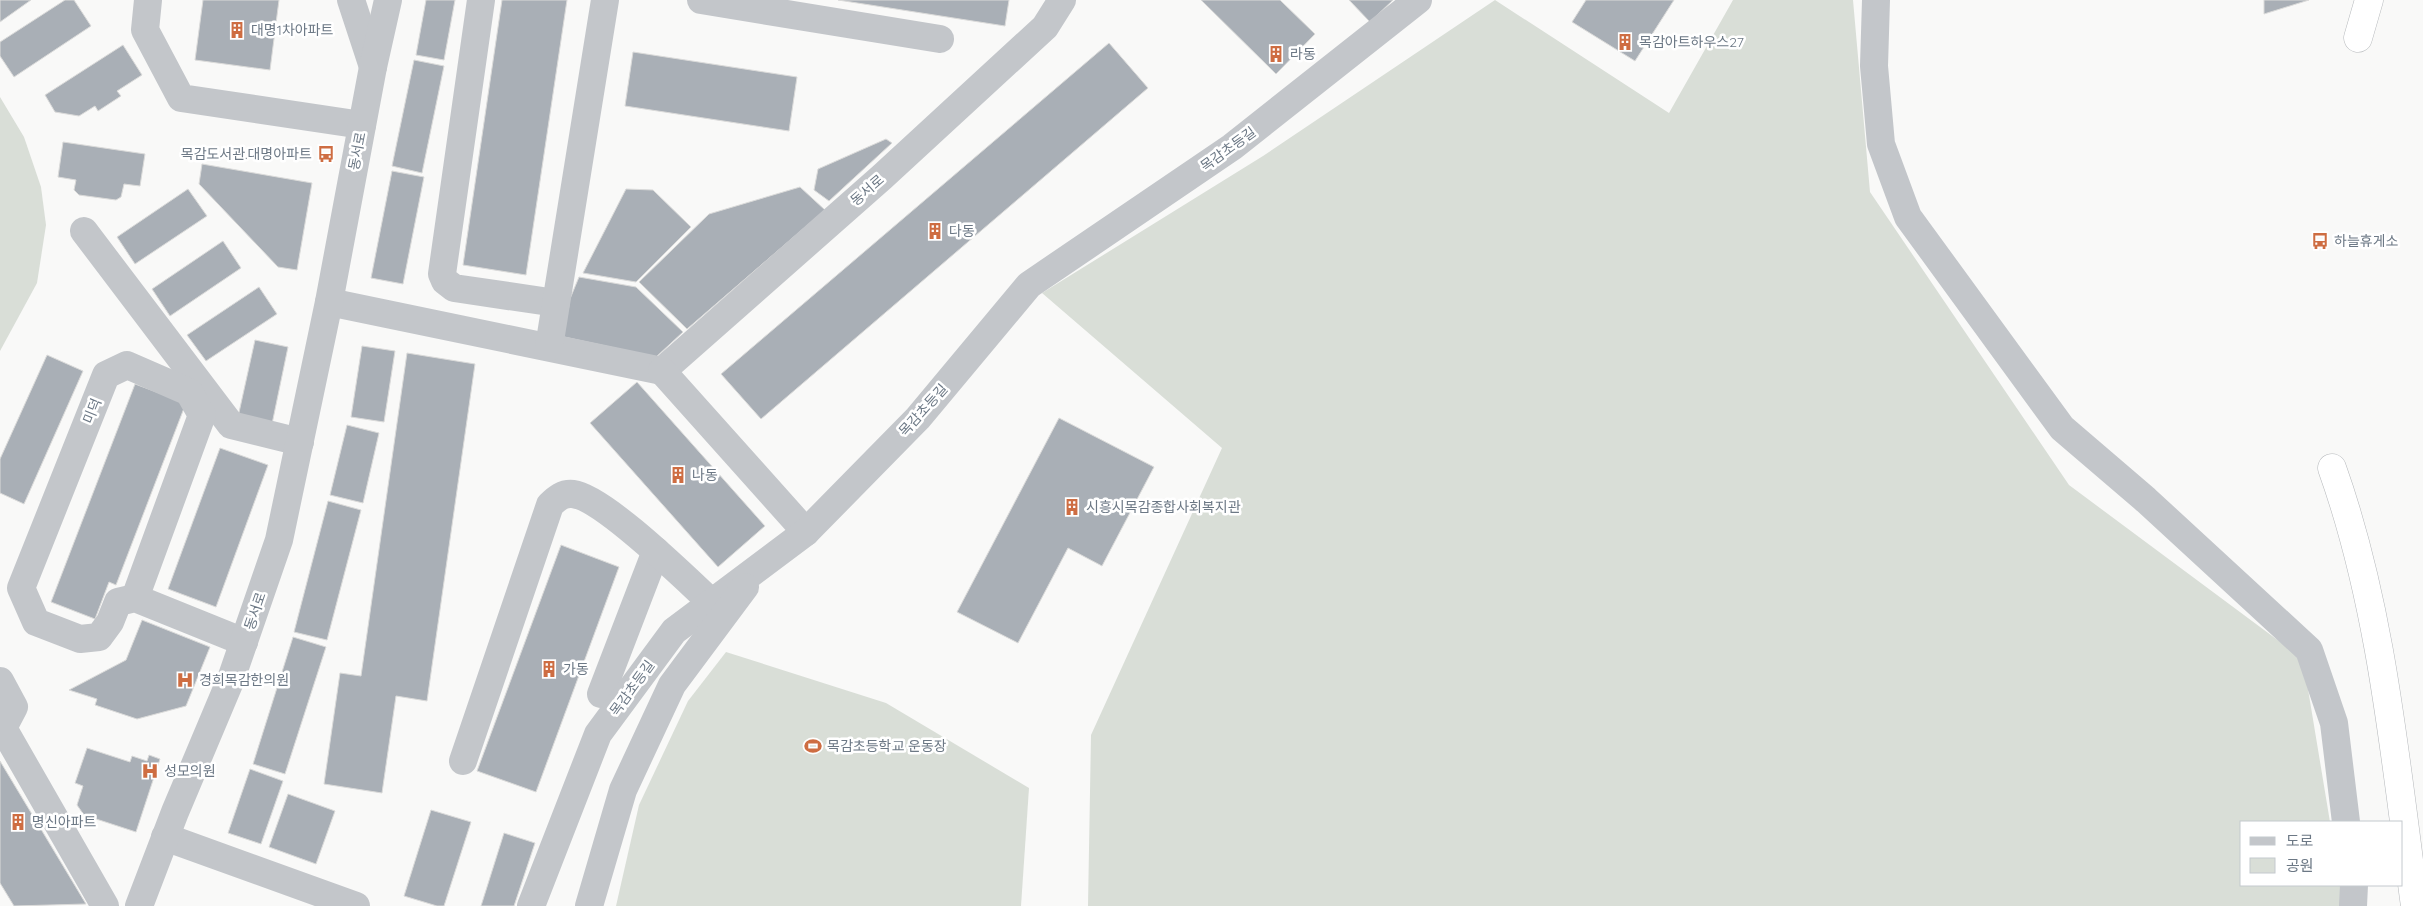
<svg xmlns="http://www.w3.org/2000/svg" width="2423" height="906" font-family="Quicksand,'Noto Sans KR',sans-serif">
<rect width="100%" height="100%" fill="#f9f9f8"/>
<g fill="#d9ded7">
<path d="M1495,0L1669,113L1733,0H1853L1870,192L2069,485L2303,659L2330,822H2242V885H2340L2341,906H1088L1091,735L1222,448L1042,293L1263,156Z"/>
<path d="M0,97L24,137L41,187L46,225L37,283L0,351Z"/>
<path d="M726,652L886,703L1029,788L1021,906H616L639,805L688,701Z"/>
</g>
<g fill="#a9afb6" stroke="#dbdbda">
<path d="M0,0H31L0,22Z"/>
<path d="M65,0H74L91,26L14,77L0,56V42Z"/>
<path d="M203,0H279L270,70L195,60Z"/>
<path d="M426,0H455L444,60L416,55Z"/>
<path d="M502,0H567L526,275L463,265Z"/>
<path d="M838,0H1009L1005,26Z"/>
<path d="M1201,0H1280L1315,34L1276,74Z"/>
<path d="M1349,0H1393L1370,22Z"/>
<path d="M1586,0H1674L1635,61L1572,22Z"/>
<path d="M2264,0H2309L2264,14Z"/>
<path d="M1109,43L1148,88L761,419L721,374Z"/>
<path d="M123,45L142,75L117,91L121,96L98,111L95,106L79,116L55,112L45,95Z"/>
<path d="M633,52L797,77L789,131L625,106Z"/>
<path d="M414,60L444,66L422,173L392,166Z"/>
<path d="M886,139L892,143L829,201L814,190L818,169Z"/>
<path d="M63,142L145,154L140,186L124,184L121,197L116,200L79,195L74,190L76,180L58,177Z"/>
<path d="M202,164L312,183L297,270L278,267L199,184Z"/>
<path d="M392,171L424,177L403,284L371,278Z"/>
<path d="M800,187L825,210L687,329L639,282L709,214Z"/>
<path d="M188,189L207,216L135,264L117,237Z"/>
<path d="M626,189L653,190L691,227L636,282L583,273Z"/>
<path d="M223,241L241,268L170,316L152,289Z"/>
<path d="M579,277L636,287L683,332L656,357L555,335Z"/>
<path d="M259,287L277,314L206,361L187,335Z"/>
<path d="M255,340L288,347L272,424L238,417Z"/>
<path d="M362,346L395,351L384,422L351,417Z"/>
<path d="M407,353L475,364L427,701L396,696L382,793L324,784L340,673L361,676Z"/>
<path d="M47,355L83,371L24,504L0,493V459Z"/>
<path d="M637,382L765,526L718,567L590,423Z"/>
<path d="M135,384L186,403L116,585L109,582L95,619L51,602Z"/>
<path d="M1059,418L1154,467L1102,566L1068,548L1018,643L957,612Z"/>
<path d="M347,425L379,433L363,503L330,495Z"/>
<path d="M220,448L268,465L216,607L168,589Z"/>
<path d="M328,501L361,510L327,640L294,632Z"/>
<path d="M561,545L619,567L536,792L477,771Z"/>
<path d="M142,620L210,647L186,706L137,719L95,705L97,699L69,690L126,660Z"/>
<path d="M293,637L326,647L285,774L253,764Z"/>
<path d="M87,748L130,762L132,756L147,761L149,755L160,759L136,832L84,815L77,805L83,786L75,783Z"/>
<path d="M0,761L86,904L14,906L0,883Z"/>
<path d="M250,769L283,781L261,844L228,833Z"/>
<path d="M288,794L335,811L316,864L269,847Z"/>
<path d="M431,810L471,822L444,906H437L404,896Z"/>
<path d="M504,833L535,843L514,906H481Z"/>
</g>
<g fill="none" stroke-linecap="round" stroke-linejoin="round">
<g stroke="#b5b8bb" stroke-width="29">
<g id="highway">
<path d="M2358,38L2369,0"/>
<path d="M2332,468C2382,608 2395,759 2415,906"/>
</g>
</g>
<g stroke="#c3c6ca" stroke-width="28">
<path d="M148,0L145,30L181,98L362,125"/>
<path d="M351,0L373,67"/>
<path d="M481,0L442,274L445,281L454,288L556,303"/>
<path d="M701,0L940,39"/>
<path d="M1876,0L1874,66L1881,144L1908,217L2062,428L2146,500L2309,650L2334,723L2346,822"/>
<path d="M84,231L231,425L300,442"/>
<path d="M329,302L662,371L882,177L1045,27L1062,0"/>
<path d="M549,347L605,0"/>
<path d="M662,371L806,532"/>
<path d="M135,598L202,415L189,392L127,365L106,375L21,588L36,622L80,639L99,637L110,622L118,602L135,598L244,642"/>
<path d="M0,681L14,707L3,728L105,906"/>
<path d="M601,694L656,551"/>
<path d="M463,761L550,505C557,498 563,493 573,494C604,498 686,579 711,602"/>
<path d="M165,837L356,906"/>
<path d="M139,906L175,812L231,679L279,540L329,302L373,67L388,0"/>
<path d="M531,906L598,734L674,631L806,532L918,418L1029,285L1232,147L1418,0"/>
<path d="M589,906L623,790L672,685L745,587"/>
<path d="M2353,906L2354,885"/>
</g>
<use href="#highway" stroke="#fff" stroke-width="28"/>
</g>
<defs>
<g id="building-bare" transform="scale(1.35)"><path d="M-4-6H4V6H1V3H-1V6H-4ZM-2.5-4.3h1.7v1.8h-1.7ZM.8-4.3h1.7v1.8H.8ZM-2.5-1h1.7V.8h-1.7ZM.8-1h1.7V.8H.8Z" fill="#ce6d42" stroke="#fff" stroke-width="2.5" paint-order="stroke"/></g>
<g id="bus-bare" transform="scale(1.35)"><path d="M-5-6H5V4H4V6H2V4H-2V6H-4V4H-5ZM-3.5-4V0h7V-4ZM-3.5 1.2v1.5H-2V1.2ZM2 1.2v1.5H3.5V1.2Z" fill="#ce6d42" stroke="#fff" stroke-width="2.5" paint-order="stroke"/></g>
<g id="hospital-bare" transform="scale(1.35)"><path d="M-5-5h3v3.5h4V-5h3V5h-3V1.5h-4V5h-3Z" fill="#ce6d42" stroke="#fff" stroke-width="2.5" paint-order="stroke"/></g>
<g id="stadium-bare" transform="scale(1.35)"><path d="M0-5a6.5 5 0 1 0 0 10a6.5 5 0 1 0 0-10ZM-3.5-1.8h7v3.6h-7Z" fill="#ce6d42" stroke="#fff" stroke-width="2.5" paint-order="stroke"/></g>
</defs>
<g fill-rule="evenodd">
<use href="#building-bare" x="237" y="30"/>
<use href="#building-bare" x="1625" y="42"/>
<use href="#building-bare" x="1276" y="54"/>
<use href="#bus-bare" x="326" y="154"/>
<use href="#building-bare" x="935" y="231"/>
<use href="#bus-bare" x="2320" y="241"/>
<use href="#building-bare" x="678" y="475"/>
<use href="#building-bare" x="1072" y="507"/>
<use href="#building-bare" x="549" y="669"/>
<use href="#hospital-bare" x="185" y="680"/>
<use href="#stadium-bare" x="813" y="746"/>
<use href="#hospital-bare" x="150" y="771"/>
<use href="#building-bare" x="18" y="822"/>
</g>
<g text-anchor="middle" dominant-baseline="central" stroke-width="5" stroke-linejoin="round" paint-order="stroke">
<g font-size="14" fill="#6c7885" stroke="#fff" text-anchor="start">
<text x="251" y="30">대명1차아파트</text>
<text x="1639" y="42">목감아트하우스27</text>
<text x="1290" y="54">라동</text>
<text x="312" y="154" text-anchor="end">목감도서관.대명아파트</text>
<text x="949" y="231">다동</text>
<text x="2334" y="241">하늘휴게소</text>
<text x="692" y="475">나동</text>
<text x="1086" y="507">시흥시목감종합사회복지관</text>
<text x="563" y="669">가동</text>
<text x="199" y="680">경희목감한의원</text>
<text x="827" y="746">목감초등학교 운동장</text>
<text x="164" y="771">성모의원</text>
<text x="32" y="822">명신아파트</text>
</g>
<g font-size="14" fill="#6c7885" stroke="#fff">
<text transform="translate(1228 149) rotate(-36)">목감초등길</text>
<text transform="translate(357 151) rotate(-79)">동서로</text>
<text transform="translate(867 190) rotate(-41)">동서로</text>
<text transform="translate(923 410) rotate(-48)">목감초등길</text>
<text transform="translate(92 411) rotate(-68)">미덕</text>
<text transform="translate(255 611) rotate(-71)">동서로</text>
<text transform="translate(632 688) rotate(-54)">목감초등길</text>
</g>
</g>
<rect x="2240" y="821" width="162" height="65" fill="#ffffff" stroke="#c4c9ce"/>
<rect x="2250" y="837" width="25" height="8" fill="#c3c6ca" stroke="#c4c9ce"/>
<text x="2286" y="846" font-size="15" fill="#6c7885">도로</text>
<rect x="2250" y="858" width="25" height="15" fill="#d9ded7" stroke="#c4c9ce"/>
<text x="2286" y="871" font-size="15" fill="#6c7885">공원</text>
</svg>
